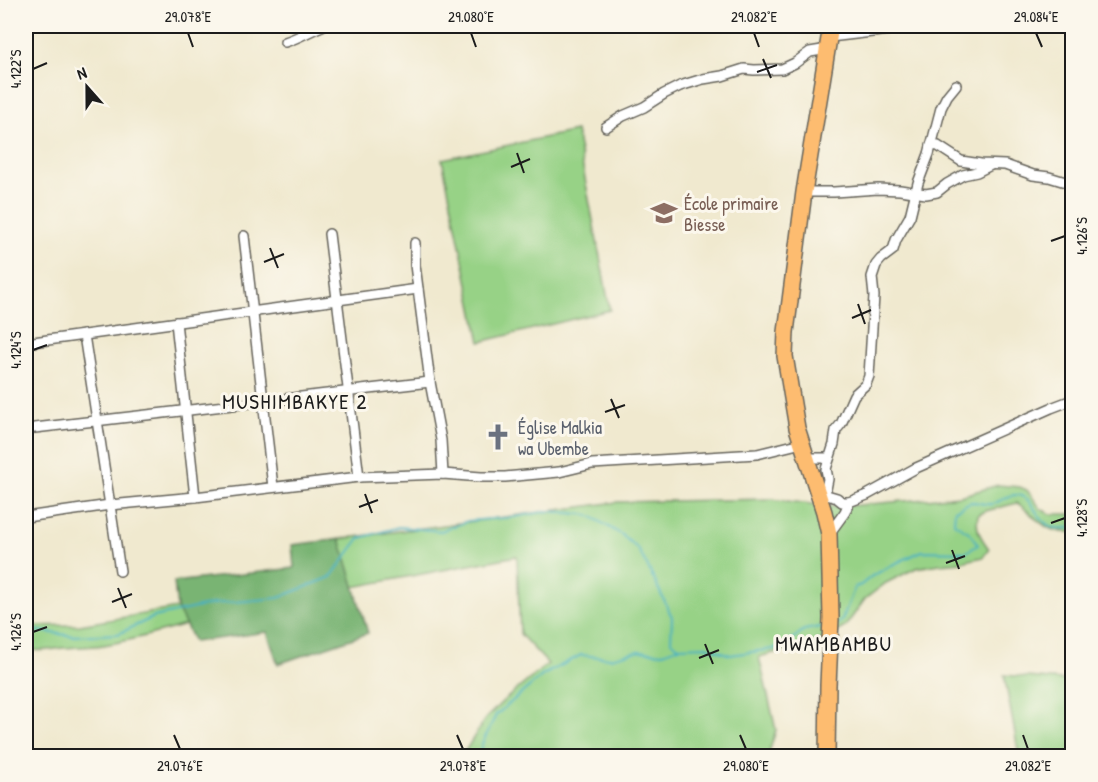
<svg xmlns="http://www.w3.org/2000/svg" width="1098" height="782" font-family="'Patrick Hand',sans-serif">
<rect width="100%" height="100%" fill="#fbf7ec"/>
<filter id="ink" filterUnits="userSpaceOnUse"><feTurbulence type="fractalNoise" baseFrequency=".0167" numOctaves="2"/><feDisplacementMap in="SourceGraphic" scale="12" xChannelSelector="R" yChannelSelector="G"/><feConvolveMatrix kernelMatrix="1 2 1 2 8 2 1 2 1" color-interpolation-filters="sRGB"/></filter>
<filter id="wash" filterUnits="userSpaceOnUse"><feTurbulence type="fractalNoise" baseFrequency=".008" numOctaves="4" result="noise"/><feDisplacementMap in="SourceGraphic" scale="24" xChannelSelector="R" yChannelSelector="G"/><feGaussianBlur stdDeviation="1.35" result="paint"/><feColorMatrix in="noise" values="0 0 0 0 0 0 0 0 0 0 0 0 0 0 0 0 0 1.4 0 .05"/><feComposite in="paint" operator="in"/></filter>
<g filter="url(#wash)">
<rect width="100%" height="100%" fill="#f0e9cf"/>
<g fill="#97d286" stroke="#5a7751" stroke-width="1.5">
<path d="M576,131L610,310L480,342L442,159Z"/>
<path d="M998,485L1020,487L1027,490L1041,509L1051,514H1072V532C1044,534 1039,518 1017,503L986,511L978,515C975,531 981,537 989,549L983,557L961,562L940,564L916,568L886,583L865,599L845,627L824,639L759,657L776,730L768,756H462L485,719L503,701L548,664L520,634L517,556L354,587L340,539L617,502L771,499L836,507L960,496Z"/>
<path d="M177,608L186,625C159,632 132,641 104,645C90,647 76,647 62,648C49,650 39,652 26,649V626L80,625Z"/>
<path d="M1004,675L1072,681V756H1026L1019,755Z"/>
</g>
<path fill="#79b473" stroke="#4a6848" stroke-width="1.5" d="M340,539L368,633L278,664L267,632L194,642L177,608L174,582L294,568L292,545Z"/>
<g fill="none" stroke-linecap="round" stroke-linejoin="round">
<g stroke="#44b1c1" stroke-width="2">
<path d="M837,624L842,620L855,587L861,585L872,576L894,564L922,551L966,552L978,545L970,533L954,523L955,510C961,507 967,503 972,502C979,502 985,505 991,504C1001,503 1006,494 1017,495C1040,497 1033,536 1072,527"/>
<path d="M26,631H39L73,636L118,634L154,617L213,604L278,598L331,577L360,538L399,527L441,531L468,521L514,517L548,511L589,515L622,535L638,549L650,571L672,617L671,641L679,647"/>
<path d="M479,756L482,744L496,715L543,675L581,655L610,658L638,651L663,653L679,647L706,646L730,655L773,649L790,641L804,630L826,626"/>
</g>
</g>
</g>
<g filter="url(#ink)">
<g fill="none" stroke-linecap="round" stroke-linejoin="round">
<g stroke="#66645b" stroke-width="12">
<g id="minor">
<path d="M830,37L923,26"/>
<path d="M285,42C298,38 309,31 322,26"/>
<path d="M606,127L623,116L644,107L664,94L680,86L703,79L722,76L744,69L754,70L782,69L795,63L810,52L828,49"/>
<path d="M931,145L938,146L961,161L981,164L1005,165L1033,175L1049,177L1072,184"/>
<path d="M804,192H834L878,189L900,190L926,194L937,192L947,184L963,175L977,172L991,165"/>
<path d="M329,234L359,477"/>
<path d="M244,236L273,487"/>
<path d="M415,243V265L430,382L441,440L443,474"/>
<path d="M176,322L195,497"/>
<path d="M84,335L120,571"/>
<path d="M26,343L418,289"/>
<path d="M26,429L430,382"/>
<path d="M807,458H829"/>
<path d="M820,493L837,498L842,502H849L867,495L916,468L1051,408L1072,400"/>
<path d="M825,494L828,479L826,469L834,444L836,430L841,424L854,395L866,384L869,376L874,296L872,277L876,265L881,259L893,250L896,240L910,216L918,183L929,154L941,108L947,96L956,85"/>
<path d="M26,517L110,505L195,497L359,477L443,474L481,477H505L559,472L592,464L757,454L802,443"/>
<path d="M829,534L845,512L849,502"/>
</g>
</g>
<g stroke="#66645b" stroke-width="18">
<path id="trunk" d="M827,756L828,685L831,618L829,534L824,512L797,428L785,356L786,332L804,192L831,26"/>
</g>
<use href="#minor" stroke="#fff" stroke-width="9"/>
<use href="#trunk" stroke="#fdbc70" stroke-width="15"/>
</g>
</g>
<path fill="none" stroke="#1c1c1c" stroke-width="2" d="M188,33L193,47M471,33L476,47M754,33L759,47M1036,33L1042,47M763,59L771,78M33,69L47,63M757,72L777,65M517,153L524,173M511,167L530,159M1051,241L1065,236M270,248L278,268M264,262L284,254M858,304L865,324M852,318L871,310M33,350L47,345M611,399L619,418M605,412L625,405M365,494L372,513M359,507L378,500M1051,523L1065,518M952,550L959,569M946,563L965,556M118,588L126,608M112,602L132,594M33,632L47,627M705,644L713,664M699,658L719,650M174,735L180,749M457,735L463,749M740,735L746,749M1023,735L1028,749"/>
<defs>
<g id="school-bare" transform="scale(2.07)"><path d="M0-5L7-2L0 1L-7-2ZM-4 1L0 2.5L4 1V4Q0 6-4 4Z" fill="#8d6e63" stroke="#fbf7ec" stroke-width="2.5" paint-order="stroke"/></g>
<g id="church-bare" transform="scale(2.07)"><path d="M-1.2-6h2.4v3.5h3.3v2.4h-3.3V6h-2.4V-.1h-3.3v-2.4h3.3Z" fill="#6b7280" stroke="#fbf7ec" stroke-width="2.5" paint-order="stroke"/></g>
</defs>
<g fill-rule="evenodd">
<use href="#school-bare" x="664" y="213"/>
<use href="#church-bare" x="498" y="437"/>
</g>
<g text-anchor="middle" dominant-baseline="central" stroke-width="6" stroke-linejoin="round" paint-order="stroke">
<g font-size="18" fill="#785e54" stroke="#fbf7ec" text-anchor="start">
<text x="684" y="203">École primaire<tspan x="684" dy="21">Biesse</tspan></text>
</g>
<g font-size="18" fill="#5b616d" stroke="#fbf7ec" text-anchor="start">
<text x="518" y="427">Église Malkia<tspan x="518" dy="21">wa Ubembe</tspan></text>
</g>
<g font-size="21" letter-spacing="1.5" fill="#1c1c1c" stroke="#fbf7ec">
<text x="295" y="401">MUSHIMBAKYE 2</text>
<text x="834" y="643">MWAMBAMBU</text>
</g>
</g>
<rect width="1098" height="782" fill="none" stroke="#fbf7ec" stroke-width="66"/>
<g transform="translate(87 87) rotate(339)" stroke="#fbf7ec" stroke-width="4.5" paint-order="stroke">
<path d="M0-4.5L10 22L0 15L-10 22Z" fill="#1c1c1c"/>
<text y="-9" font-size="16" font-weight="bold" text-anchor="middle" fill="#1c1c1c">N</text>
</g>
<rect x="33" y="33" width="1032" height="716" fill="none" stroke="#1c1c1c" stroke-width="2"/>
<g font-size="15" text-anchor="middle" fill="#1c1c1c">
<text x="188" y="22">29.078°E</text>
<text x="471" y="22">29.080°E</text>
<text x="754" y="22">29.082°E</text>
<text x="1036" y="22">29.084°E</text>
<text transform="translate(16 69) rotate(-90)" y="5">4.122°S</text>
<text transform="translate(1082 236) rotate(-90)" y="5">4.126°S</text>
<text transform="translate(16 350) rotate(-90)" y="5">4.124°S</text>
<text transform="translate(1082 518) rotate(-90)" y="5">4.128°S</text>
<text transform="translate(16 632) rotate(-90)" y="5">4.126°S</text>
<text x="180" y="771">29.076°E</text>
<text x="463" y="771">29.078°E</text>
<text x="746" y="771">29.080°E</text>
<text x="1028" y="771">29.082°E</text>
</g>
</svg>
